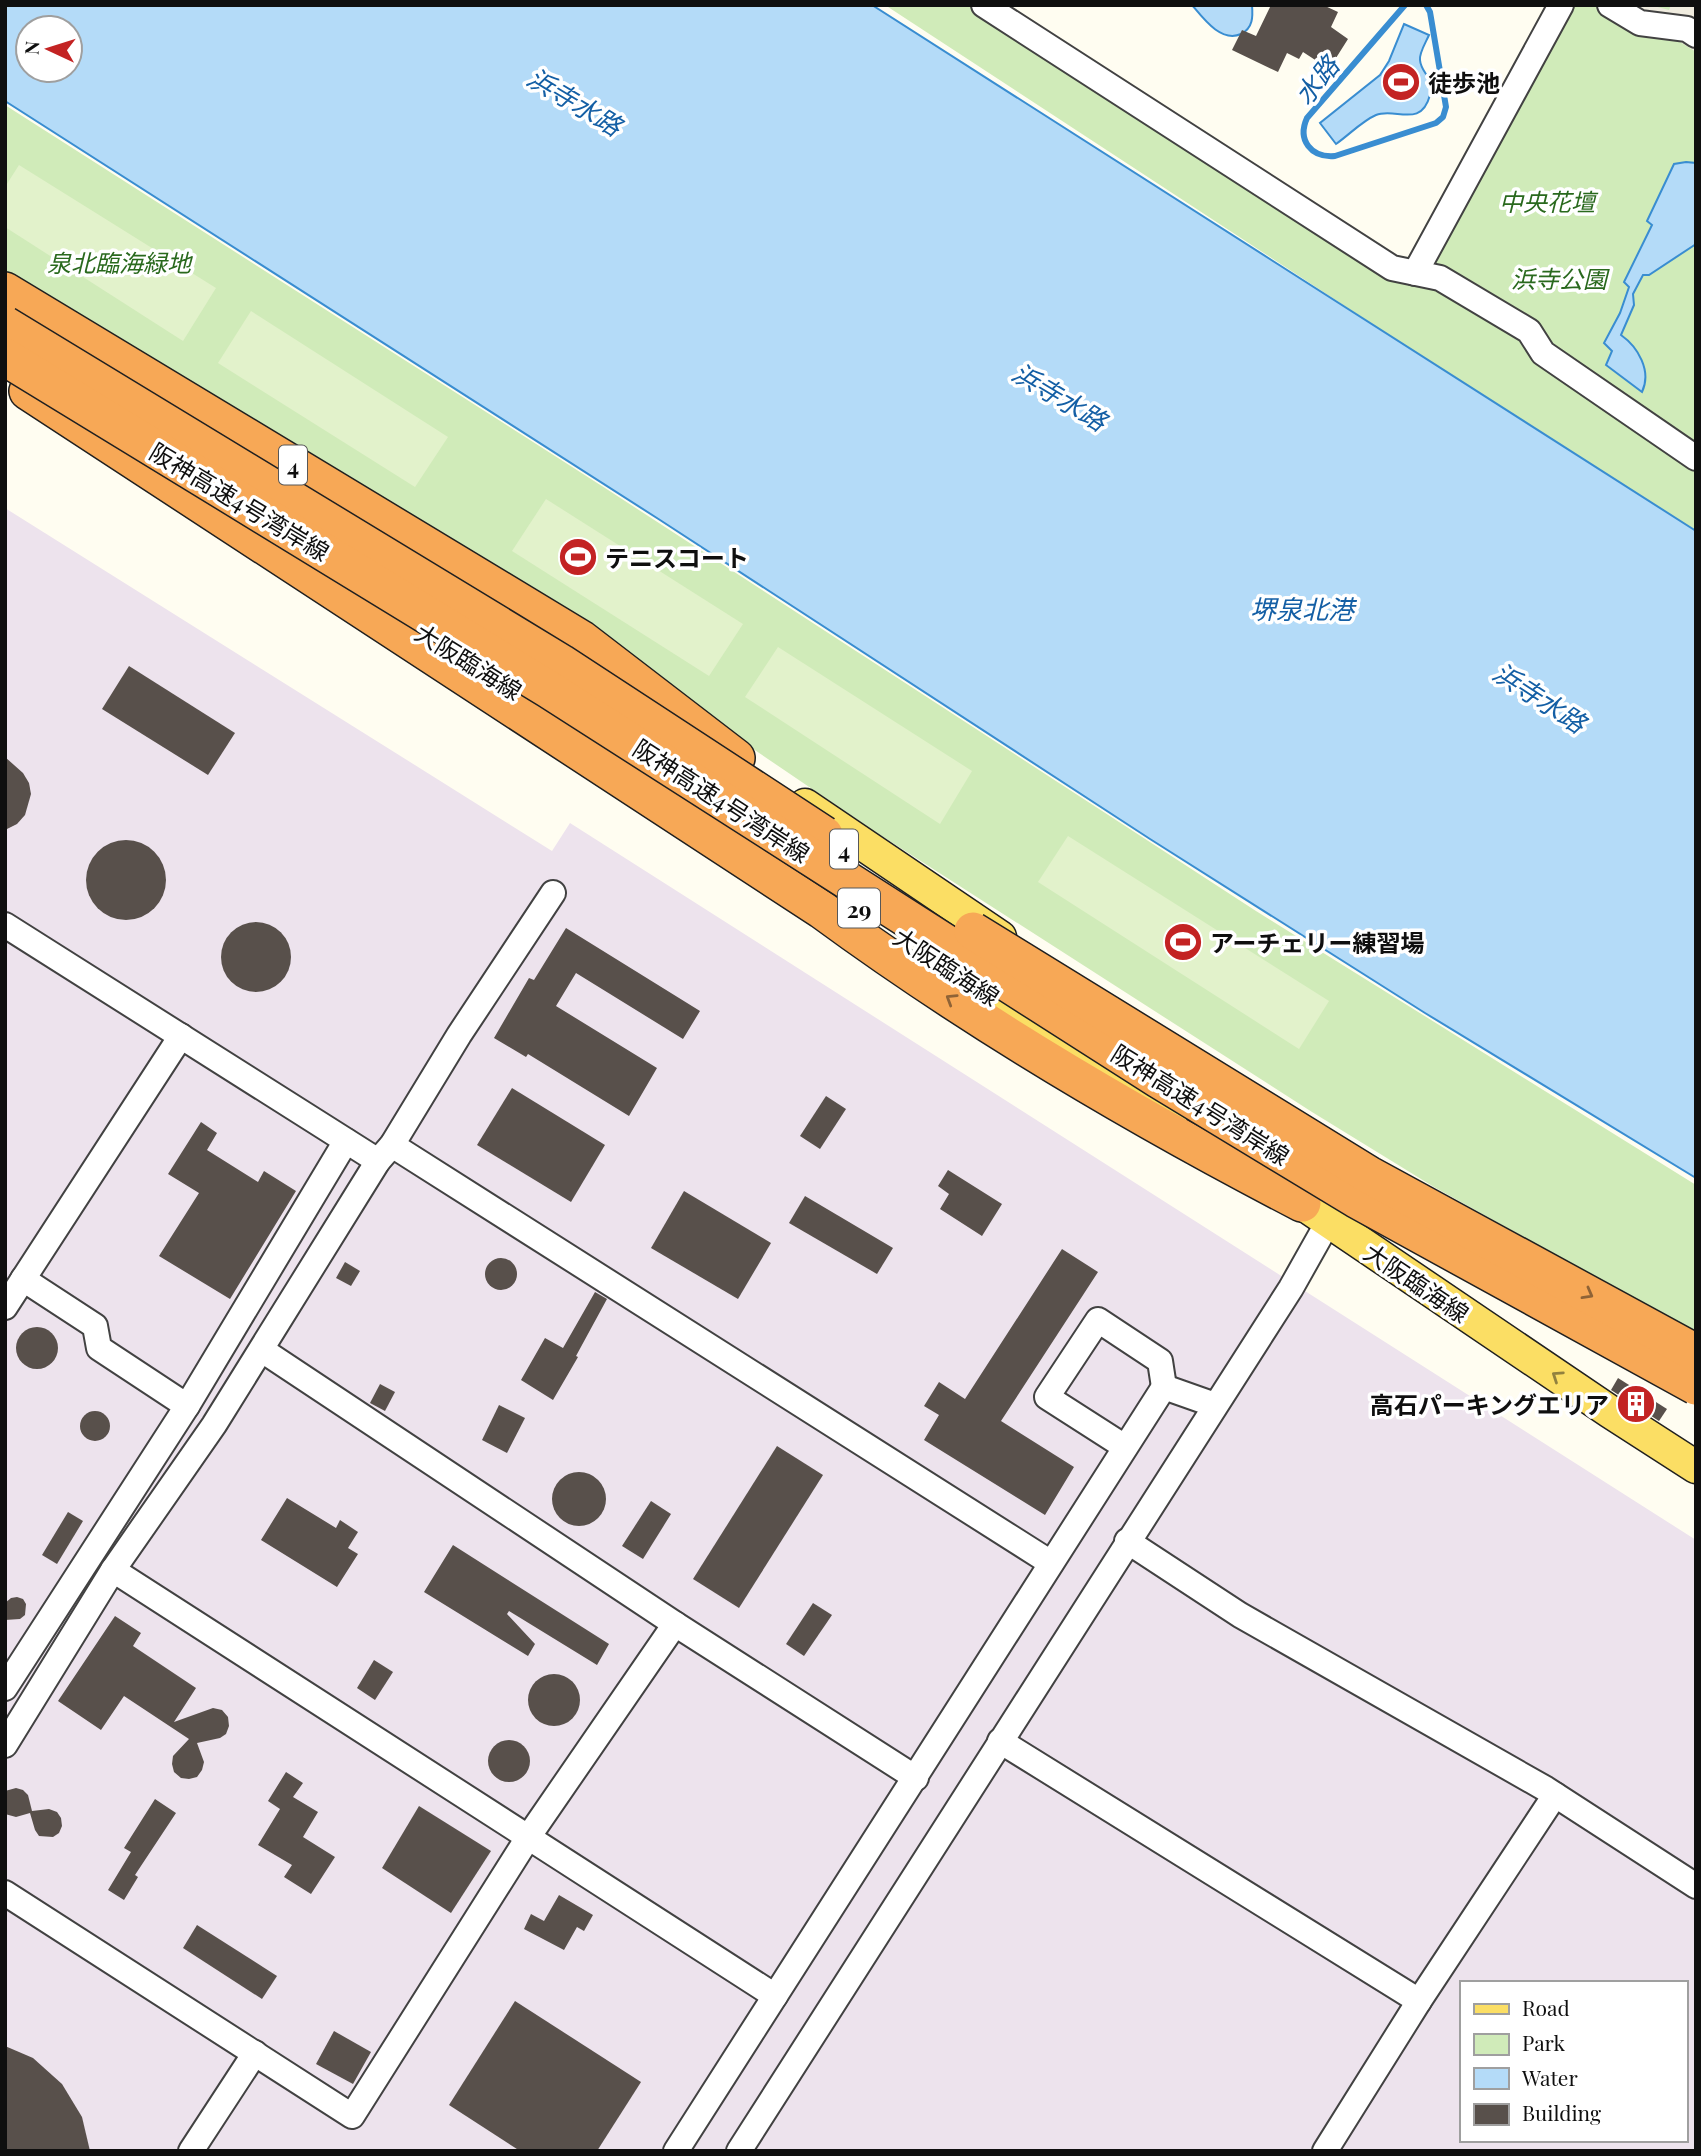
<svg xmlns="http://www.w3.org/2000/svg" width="1701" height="2156" font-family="'Playfair Display','Noto Sans JP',serif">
<rect width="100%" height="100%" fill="#fffdf1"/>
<path fill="#ede3ed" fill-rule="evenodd" d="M5,508L552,851L570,823L1696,1540V2151H5ZM1461,1983H1685V2140H1461Z"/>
<g fill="#d0ebb9">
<path d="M885,5H984L1392,268L1410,260L1557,5H1696V531L1409,348Z"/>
<path d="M5,105L605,488L1256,911L1696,1185V1333L1434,1187L1312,1112L874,831L737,738L5,273Z"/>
</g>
<g fill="#e2f2cb">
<path d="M19,165L216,288L183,341L5,227V187Z"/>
<path d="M251,311L448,437L415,487L218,363Z"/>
<path d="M546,499L743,624L709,676L512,551Z"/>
<path d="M778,647L972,771L940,824L745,697Z"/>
<path d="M1068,836L1329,1001L1299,1049L1038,882Z"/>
</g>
<path fill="#f0ecdf" d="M1597,5H1650L1669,10L1671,5H1696V52L1677,40L1649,37L1621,24Z"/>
<g fill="#b4dbf8" stroke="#398dd1" stroke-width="2" fill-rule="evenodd">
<path d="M5,5H872L1696,531V1178L1425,1013L1150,839L660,520L5,101ZM70,28V70H28V28Z"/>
<path d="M1192,5H1252C1253,17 1253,28 1241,34C1221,43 1203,18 1192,5Z"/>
<path d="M1404,24L1429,35C1426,42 1419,53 1420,60C1421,74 1435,77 1430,95C1421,129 1395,107 1376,115C1362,121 1349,135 1336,144L1320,123L1380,75L1389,61Z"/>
<path d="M1686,162L1696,163V244L1649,275H1643L1633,294L1634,305L1621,335C1638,347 1652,371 1642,392L1606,365L1612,351L1604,343L1620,313L1629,287L1624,282L1652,225L1647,221L1674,164Z"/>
</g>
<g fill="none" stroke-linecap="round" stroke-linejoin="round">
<path stroke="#398dd1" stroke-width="6" d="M1405,5L1307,118C1297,140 1311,158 1335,156L1436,123L1443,117L1446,107L1430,12L1426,5"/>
</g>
<g fill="#58504b">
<path d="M1271,5H1323L1338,12L1331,27L1348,39L1329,69L1303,52L1299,59L1287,53L1278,72L1232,50L1242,30L1256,36Z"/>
<path d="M129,666L235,733L208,775L102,709Z"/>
<path d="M5,757L23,773L29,783L31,794L25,815L17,824L5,830Z"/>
<circle cx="126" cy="880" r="40"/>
<circle cx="256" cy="957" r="35"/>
<path d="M566,928L700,1011L683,1039L576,973L556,1006L657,1068L629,1116L528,1054L526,1057L494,1038L529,978L534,980Z"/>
<path d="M512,1088L605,1145L571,1202L477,1145Z"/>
<path d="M826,1096L846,1109L820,1149L800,1136Z"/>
<path d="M201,1122L217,1133L207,1150L258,1182L264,1171L296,1191L230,1299L159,1256L199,1193L168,1174Z"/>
<path d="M948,1170L1002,1204L982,1236L940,1209L949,1194L938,1186Z"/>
<path d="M684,1191L771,1243L738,1299L651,1248Z"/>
<path d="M805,1196L893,1248L877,1274L789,1223Z"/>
<path d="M1062,1249L1098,1272L1001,1421L1074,1467L1045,1515L924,1440L939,1415L924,1406L939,1382L965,1399Z"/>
<circle cx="501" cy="1274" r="16"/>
<path d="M345,1262L360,1271L351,1286L336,1278Z"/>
<path d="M595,1292L607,1299L576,1356L578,1357L553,1400L521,1380L545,1338L563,1348Z"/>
<circle cx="37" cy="1348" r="21"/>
<path d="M1618,1378L1667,1409L1659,1421L1611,1390Z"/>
<path d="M380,1384L395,1392L385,1411L370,1403Z"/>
<path d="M499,1405L525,1418L507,1453L482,1440Z"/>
<circle cx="95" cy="1426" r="15"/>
<path d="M777,1446L823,1475L739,1608L693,1579Z"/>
<circle cx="579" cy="1499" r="27"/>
<path d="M287,1498L336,1528L340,1520L358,1532L348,1548L358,1554L337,1587L261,1540Z"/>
<path d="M651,1501L671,1514L643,1559L622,1546Z"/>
<path d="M68,1512L83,1521L57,1564L42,1555Z"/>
<path d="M453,1545L609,1644L597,1665L509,1611L507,1614L535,1644L528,1656L424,1592Z"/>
<path d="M17,1597L23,1599L26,1604L25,1615L20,1619L5,1620V1603L11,1598Z"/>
<path d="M813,1603L832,1615L804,1656L786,1644Z"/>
<path d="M115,1616L141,1633L133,1646L196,1688L174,1722L213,1708L222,1710L228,1717L229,1726L226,1734L220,1738L197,1743L204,1762L202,1770L197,1777L189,1779L181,1778L174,1772L172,1764L173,1756L189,1739L124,1696L101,1730L58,1701Z"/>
<path d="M374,1660L393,1672L375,1700L357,1688Z"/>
<circle cx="554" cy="1700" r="26"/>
<circle cx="509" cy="1761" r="21"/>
<path d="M286,1772L303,1783L293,1797L318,1812L303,1837L335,1857L311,1894L284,1877L292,1865L258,1845L280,1809L268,1801Z"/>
<path d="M16,1788L23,1790L28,1795L32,1811L49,1809L57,1812L61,1818L62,1826L59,1833L53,1837L39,1836L35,1830L30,1813L16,1817L5,1814V1791Z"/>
<path d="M155,1799L176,1813L135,1875L138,1877L124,1900L108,1890L131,1852L124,1848Z"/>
<path d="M419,1806L491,1851L451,1913L382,1868Z"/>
<path d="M559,1895L593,1915L584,1931L577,1927L564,1950L524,1929L531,1914L544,1921Z"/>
<path d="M197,1925L277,1976L262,1999L183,1948Z"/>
<path d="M515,2001L641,2082L597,2151H520L449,2105Z"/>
<path d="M334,2031L371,2052L353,2084L316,2064Z"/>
<path d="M5,2046L33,2058L62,2084L82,2117L90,2151H5Z"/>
</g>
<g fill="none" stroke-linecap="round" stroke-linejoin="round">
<g stroke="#424242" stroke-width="28">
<g id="minor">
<path d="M984,5L1392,268L1440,278L1529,331L1543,353L1696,458"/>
<path d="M1610,5L1640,23L1687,29L1696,35"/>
<path d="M1415,273L1561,5"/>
<path d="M5,925L378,1161"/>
<path d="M392,1145L1051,1563"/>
<path d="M23,1279L95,1326L99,1348L187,1406"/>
<path d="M5,1307L181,1036"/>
<path d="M262,1350L675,1624L916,1778"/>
<path d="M1125,1447L1047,1397L1098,1320L1160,1361L1164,1387"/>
<path d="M1127,1541L1240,1615L1546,1789L1696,1886"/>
<path d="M113,1570L775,1996"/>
<path d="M5,1688L187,1406L346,1141"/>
<path d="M1000,1741L1419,2001"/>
<path d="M5,1745L113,1570L214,1425L378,1161L392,1145L459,1035L553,893"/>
<path d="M5,1893L352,2116L529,1836L675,1624"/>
<path d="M191,2151L255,2053"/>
<path d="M676,2151L1164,1387L1215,1405"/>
<path d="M739,2151L1291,1288L1336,1208"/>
<path d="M1325,2151L1419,2001L1555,1795"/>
</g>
</g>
<g stroke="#202020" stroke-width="35">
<g id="major">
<path d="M805,805L1000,937"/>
<path d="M956,970L1171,1115"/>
<path d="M1281,1189L1609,1411L1696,1467"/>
</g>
</g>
<g stroke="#202020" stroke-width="40">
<g id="highway">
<path d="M5,291L581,639L736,758"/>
<path d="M28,391L822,910C973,1021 1136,1117 1302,1203"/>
</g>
</g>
<use href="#minor" stroke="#fff" stroke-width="24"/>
<use href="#major" stroke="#fbde64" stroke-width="32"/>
<use href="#highway" stroke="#f7a856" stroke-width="37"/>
<g stroke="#202020" stroke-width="40" stroke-linecap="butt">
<g id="highway-bridge">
<path d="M5,325L561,663L824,835"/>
<path d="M5,357L548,689L1158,1079L1356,1199L1696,1386"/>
<path d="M973,931L1369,1175L1696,1353"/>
</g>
</g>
<use href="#highway-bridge" stroke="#f7a856" stroke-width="37"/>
</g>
<defs><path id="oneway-chevron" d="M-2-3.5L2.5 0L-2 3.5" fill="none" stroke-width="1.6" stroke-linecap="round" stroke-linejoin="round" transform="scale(1.75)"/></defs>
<g stroke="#8f6336">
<use href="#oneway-chevron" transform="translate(951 999) rotate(-148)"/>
<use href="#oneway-chevron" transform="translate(1588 1294) rotate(29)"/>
</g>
<use stroke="#91813e" href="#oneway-chevron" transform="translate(1557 1376) rotate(-146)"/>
<defs>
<g id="stadium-disc" transform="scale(2.0125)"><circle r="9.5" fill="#c32323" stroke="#fff"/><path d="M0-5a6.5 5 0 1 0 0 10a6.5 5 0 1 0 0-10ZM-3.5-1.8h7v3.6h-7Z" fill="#fff"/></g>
<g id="building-disc" transform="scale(2.0125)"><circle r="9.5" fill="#c32323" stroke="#fff"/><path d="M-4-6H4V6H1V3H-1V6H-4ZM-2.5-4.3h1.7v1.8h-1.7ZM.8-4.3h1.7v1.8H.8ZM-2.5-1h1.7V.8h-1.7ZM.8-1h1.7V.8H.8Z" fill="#fff"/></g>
</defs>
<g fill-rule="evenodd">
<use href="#stadium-disc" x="1401" y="82"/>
<use href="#stadium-disc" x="578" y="557"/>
<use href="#stadium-disc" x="1183" y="942"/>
<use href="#building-disc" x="1636" y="1404"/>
</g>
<g text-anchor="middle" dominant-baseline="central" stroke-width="7" stroke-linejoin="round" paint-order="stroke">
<g fill="#fff" stroke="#575757" stroke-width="2">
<rect x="279" y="445.5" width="28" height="39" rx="5"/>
<rect x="830" y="829.5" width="28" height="39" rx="5"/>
<rect x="838" y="888.5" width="42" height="39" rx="5"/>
</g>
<g font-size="23" font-weight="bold" fill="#0f0f0f">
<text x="293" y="465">4</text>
<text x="844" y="849">4</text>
<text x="859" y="908">29</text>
</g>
<g font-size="24" font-weight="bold" fill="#0f0f0f" stroke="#fff" text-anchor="start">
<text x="1428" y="82">徒歩池</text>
<text x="605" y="557">テニスコート</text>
<text x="1210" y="942">アーチェリー練習場</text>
<text x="1609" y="1404" text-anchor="end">高石パーキングエリア</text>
</g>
<g font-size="24" font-style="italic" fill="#29691d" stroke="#fff">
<text x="1547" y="201">中央花壇</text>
<text x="119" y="262">泉北臨海緑地</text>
<text x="1559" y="278">浜寺公園</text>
</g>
<g font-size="24" fill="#0f0f0f" stroke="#fff">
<text transform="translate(240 501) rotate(31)">阪神高速4号湾岸線</text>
<text transform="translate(469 661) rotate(32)">大阪臨海線</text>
<text transform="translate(722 800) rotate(33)">阪神高速4号湾岸線</text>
<text transform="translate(947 966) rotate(33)">大阪臨海線</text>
<text transform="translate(1201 1104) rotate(32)">阪神高速4号湾岸線</text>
<text transform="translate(1417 1282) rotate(34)">大阪臨海線</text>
</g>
<g font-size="26" font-style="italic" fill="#145fa5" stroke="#fff">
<text transform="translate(1316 80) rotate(-51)">水路</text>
<text transform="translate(575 101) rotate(31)">浜寺水路</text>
<text transform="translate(1060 396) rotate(31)">浜寺水路</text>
<text x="1302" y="608">堺泉北港</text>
<text transform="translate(1540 697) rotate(33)">浜寺水路</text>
</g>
</g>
<rect width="1701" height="2156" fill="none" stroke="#0f0f0f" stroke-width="14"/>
<rect x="1460" y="1981" width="228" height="161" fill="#ffffff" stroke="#9f9f9f" stroke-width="2"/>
<rect x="1474" y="2004" width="35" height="10" fill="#fbde64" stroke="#9f9f9f" stroke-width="2"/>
<text x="1522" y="2016" font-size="21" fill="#0f0f0f">Road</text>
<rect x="1474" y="2034" width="35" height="21" fill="#d0ebb9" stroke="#9f9f9f" stroke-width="2"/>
<text x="1522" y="2051" font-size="21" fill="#0f0f0f">Park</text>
<rect x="1474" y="2068" width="35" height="21" fill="#b4dbf8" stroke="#9f9f9f" stroke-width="2"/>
<text x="1522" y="2086" font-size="21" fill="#0f0f0f">Water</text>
<rect x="1474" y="2104" width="35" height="21" fill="#58504b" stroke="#9f9f9f" stroke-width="2"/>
<text x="1522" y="2121" font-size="21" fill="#0f0f0f">Building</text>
<g transform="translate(49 49) rotate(274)"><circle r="33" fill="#ffffff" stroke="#9f9f9f" stroke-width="2"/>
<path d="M0-5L12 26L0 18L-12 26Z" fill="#c32323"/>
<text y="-10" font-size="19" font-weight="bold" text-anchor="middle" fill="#0f0f0f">N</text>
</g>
</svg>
